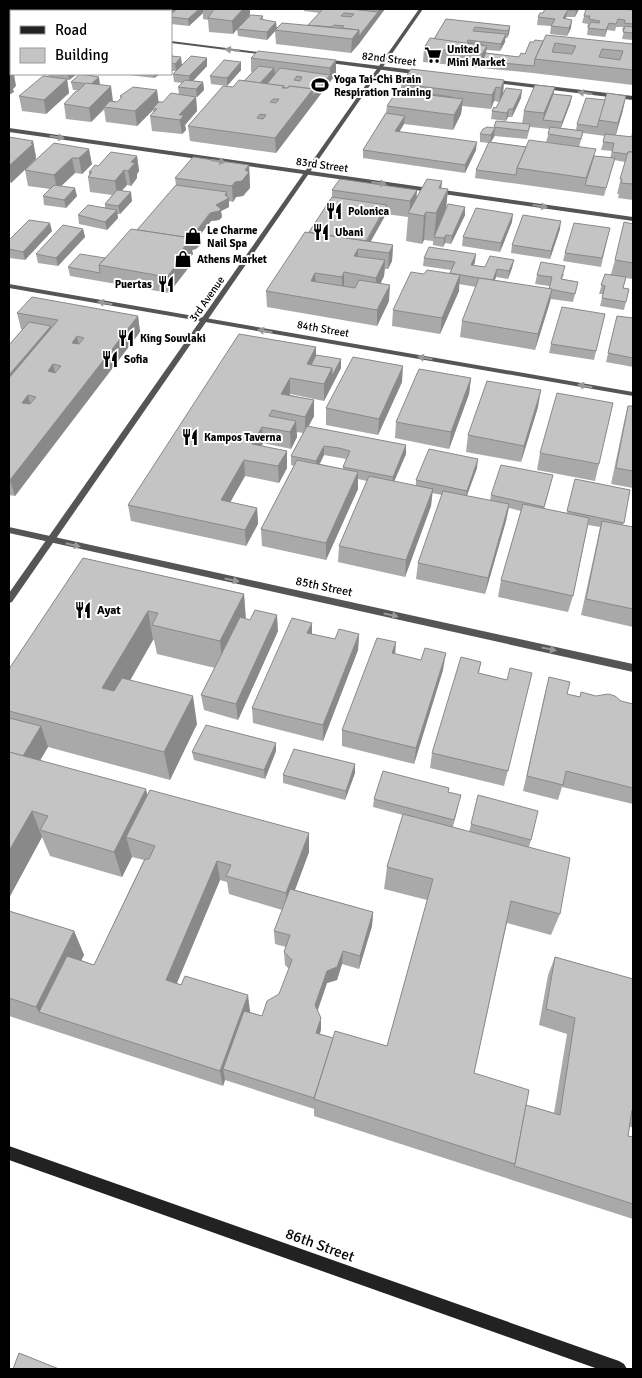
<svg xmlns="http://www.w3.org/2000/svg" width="642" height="1378" font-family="Signika,sans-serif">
<rect width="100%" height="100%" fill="#fff"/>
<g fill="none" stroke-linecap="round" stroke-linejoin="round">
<g fill="#555" fill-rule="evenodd">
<rect x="9" y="22" width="2" height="2"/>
<path d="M171,41L267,53L269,54L267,55L171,43Z"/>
<path d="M324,59L421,71L424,73L421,75L322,62Z"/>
<path d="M490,79L633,96V100L488,82Z"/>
<path d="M9,128L633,217V221L9,132Z"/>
<path d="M9,284L633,392V396L9,288Z"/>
<path d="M9,527L633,664V672L9,533Z"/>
</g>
<path fill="#555" fill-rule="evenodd" d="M419,9H423L12,602L9,603V593Z"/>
<path fill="#222" fill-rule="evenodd" d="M9,1146L619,1361L624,1364L627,1369H598L9,1160Z"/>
</g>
<g fill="#a9a9a9" fill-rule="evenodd">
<path d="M16,9H31L29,10Z"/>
<path d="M40,9H80L77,11H41Z"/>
<path d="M82,9H126L123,11H82Z"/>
<path d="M128,9L176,10L177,9H250V15L242,24L263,16V20L277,28L308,25L320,13L304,11V9H385L351,53L276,44L275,31L267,40L238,36L237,29L233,34L209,32L208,20L203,19V13L189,26L171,24V11H128Z"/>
<path d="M579,9L575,17H566V19L571,28L567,36L550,34L551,26L537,25L538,17L543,13Z"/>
<path d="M633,10V40L622,39L624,31L622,30L623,27H616L615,31L607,30L605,37L587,35L588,27H587L588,24L582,23L584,16Z"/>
<path d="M446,19L510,26L509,34L507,38H505V42L500,51L486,50V53L519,57L525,54L534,42L543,41L633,44V85L533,73L481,68L423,62L424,48L434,39Z"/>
<path d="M9,23L11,60H9Z"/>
<path d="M171,53L173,56L182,65L207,66L193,81L203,82L204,90L197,97H196L197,111L185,125L186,130L182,134L152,131L150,116L153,112V110L137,126L106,122L104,109L91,122L66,119L64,104L79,90H73L71,82L100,85L113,101H112L117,102L121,99L120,96L163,102L179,94L178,87L182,83L174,82L173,74L176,71H171Z"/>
<path d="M251,58L336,60V74L276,153L190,141L188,126L233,87L244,81L252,72H251Z"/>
<path d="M241,62V70L227,86L211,84L210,76Z"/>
<path d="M48,74H77L69,80H67L69,93L46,114L22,111L19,96L49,77Z"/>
<path d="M121,74H160L154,78Z"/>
<path d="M504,80L503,94L499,102L494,101L491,109L462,106L461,114L453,130L404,124L399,132L476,150L465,173L363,158V150L386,113L387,106L401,90V84Z"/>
<path d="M553,94L572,96L570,104L561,128L576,130L577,124L623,110L616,135L631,137L633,128V200L618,198L619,194H617L625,162L614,160L604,196L475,178L476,170L489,143L480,142V134L494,128L496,121L522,124L524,111ZM530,127L550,129L546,142L579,147L583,133L605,136L601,150L612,151L610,158L491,142L495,136L527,139Z"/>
<path d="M521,98L512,117H508L506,121L491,119L492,111L496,108Z"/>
<path d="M9,137L33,141L36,156V159L11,183L9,182Z"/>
<path d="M54,143L92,164L82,174L75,173L61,186L77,196L66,208L44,205L43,196L50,189L28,186L25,170Z"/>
<path d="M137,156L139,171L137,174V178L131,186L127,185L121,191L132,201L120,214H117L118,218L107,230L79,224L78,215L105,208V204L112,195L90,192L88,177L89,175V172L98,166Z"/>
<path d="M249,165L250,188L243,196L236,197L233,202L229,201V207L221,211L222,217L219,220L211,221L199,236L200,245L196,249L192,250L193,254L188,260L189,267L169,293L70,276L68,267L105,258L137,230L176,185L175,178Z"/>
<path d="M441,188L448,189L446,209L465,215L451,244L445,243L443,247L433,245V241L424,240L422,244L406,241L408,217L386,214L370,242L393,245L392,261L388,269H385L384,276L381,283L389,301L377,326L267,307L266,291L309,232L332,197V190H417L416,197Z"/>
<path d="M512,222L500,252L462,246L463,237Z"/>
<path d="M633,224V279L626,278L623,288L629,289L624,310L600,306L603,294H599L605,274H611L615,260Z"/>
<path d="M610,228L601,267L563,261L565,253Z"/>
<path d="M83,229L85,237L58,266L38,263L36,254Z"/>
<path d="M560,229L550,259L511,253L512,245Z"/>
<path d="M52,231L25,260L9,258V240Z"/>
<path d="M424,258L475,262L474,265L485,267L514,260L512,268L508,279L496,277L495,280L549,289V286L535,284L537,275L564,274L562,279L578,282L573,302L551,299L549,305L535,350L460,337L462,321L476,287L459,284V291L440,334L392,326L393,310L424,274L450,273L451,270L423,266Z"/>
<path d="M17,313L138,316L140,332L15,496L9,495V345L23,330L21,329Z"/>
<path d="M605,314L594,360L549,353L551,344Z"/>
<path d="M617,316L633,318V367L606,362Z"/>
<path d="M316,347V355L341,368L324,401L290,394V395L314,400V416L308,427L406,445V454L394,482L416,486V480L477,468L467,496L490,501L491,495L553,475L544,509L567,513L575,479L630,490L623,525L633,527V627L581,615L598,537L600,527L588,525L573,596L568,612L498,597L501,580L521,511L509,508L506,521L485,594L416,579L418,563L442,495L432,493L431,506L405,577L338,562L339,546L367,481L358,479V489L326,560L262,546L261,529L294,466L291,465V456L303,433L297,432V437L291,449L263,443L262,446L287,468L279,483L245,476L230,502L257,508L258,524L246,546L131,521L128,505ZM324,455L346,459L343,467V469L320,464Z"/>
<path d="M471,378L469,394L449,449L395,438L396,422Z"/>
<path d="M402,382L378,435L326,425V408Z"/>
<path d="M628,406H633V488L611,484L624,422Z"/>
<path d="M538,407L521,462L466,452L468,435Z"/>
<path d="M540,453L599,464L595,481L537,470Z"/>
<path d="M83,558L244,594L246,619L278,631L238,720L204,710L201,695L215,668L157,654L154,640H153L130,680L197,724L170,780L48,747L40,760L147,796L309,833V852L295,890L373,912L372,926L359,969L342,964L337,980L327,983L318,1010L321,1029L320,1034L333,1038L387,1046L427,900L384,889L387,867L403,815L373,807L374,799L449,792L459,803L453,827L469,832L471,824L531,840L529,847L560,914L551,935L507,923L474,1073L526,1105L554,1113L567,1034L539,1025L548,975L555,957L633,979V1128L629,1126L628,1136L633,1137V1219L314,1116V1109L225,1080L223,1086L9,1016V911L74,931L84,955L81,960L94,965L144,860L132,857L122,877L50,856L42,837L9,898V669ZM220,880L227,882L229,894L282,910L274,931L275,944L286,947L284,952L285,965L289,969L279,994L262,1016L250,1012V1011L177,983Z"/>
<path d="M312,634L335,639L359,634L358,650L323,741L253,723L252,708Z"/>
<path d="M395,654L421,660L443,670L414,764L342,746V730Z"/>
<path d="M481,662L479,673L507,680L532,673L504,786L430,768L432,753Z"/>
<path d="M549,677L567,694L580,697L596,696L633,704V804L562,787L558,800L523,791L545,693Z"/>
<path d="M276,743V751L265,779L194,760L192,752Z"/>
<path d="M355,773L345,800L283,783V775Z"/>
</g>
<g fill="#898989">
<path d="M71,9H80L77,11H71Z"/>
<path d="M110,9H126L123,11H111Z"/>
<path d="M161,9H176V10L171,14V11H159Z"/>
<path d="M199,9H203V13L189,26L188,19Z"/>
<path d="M243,9H250V15L233,34L232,21Z"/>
<path d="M378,9H385L359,44V36L378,12Z"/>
<path d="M577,9H579L575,17L576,10Z"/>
<path d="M568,10L566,17L562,26L563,18Z"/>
<path d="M572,20L571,28L567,36L569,28Z"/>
<path d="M276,22L277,29L267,40V32Z"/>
<path d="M609,23L605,37L606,30Z"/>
<path d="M510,26L509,34L507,38L508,31Z"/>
<path d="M359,30V44L351,53L352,39Z"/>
<path d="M506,34L505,42L500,51L501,44Z"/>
<path d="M11,44V60L9,46Z"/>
<path d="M487,46L485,60L482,61L481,68L482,54Z"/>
<path d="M181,57L182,65L176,71L175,64Z"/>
<path d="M207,58V66L190,84L189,76Z"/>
<path d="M336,60V74L276,153L275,138L313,89L330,75V68Z"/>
<path d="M241,62V70L227,86V78Z"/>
<path d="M274,68L275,75L255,97V89Z"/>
<path d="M11,74H14L16,86L13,89L14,92L9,95V76Z"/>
<path d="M68,74H77L69,80Z"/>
<path d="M154,74H160L154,78Z"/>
<path d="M99,77L100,85L90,84Z"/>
<path d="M67,79L69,93L46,114L44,100Z"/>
<path d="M504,80L503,94L499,102L501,88Z"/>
<path d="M203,82L204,90L197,97L196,89Z"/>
<path d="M111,86L113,101L106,107H104V109L91,122L89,108Z"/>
<path d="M496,87L494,101L491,109L492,95Z"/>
<path d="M555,87L552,102L543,120L544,113Z"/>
<path d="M157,90L159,104L153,108V110L137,126L135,111Z"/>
<path d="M522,90L521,98L512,117L513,109Z"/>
<path d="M572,96L570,104L560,130L562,122Z"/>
<path d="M626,96L623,110L615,137L618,123Z"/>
<path d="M196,97L197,111L185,125L186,130L182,134L179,115Z"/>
<path d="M463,99L461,114L453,130L454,115Z"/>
<path d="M509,109L508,117L506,121L507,113Z"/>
<path d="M405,116L404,124L395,139V131Z"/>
<path d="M495,128L494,136L490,144L491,135Z"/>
<path d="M33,141L36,159L11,183L9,174V166Z"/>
<path d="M477,142L476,150L465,173V165Z"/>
<path d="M89,149L92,164L82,174L79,158Z"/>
<path d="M137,156L139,171L137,174V178L131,186L128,171L131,162Z"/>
<path d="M72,158L75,173L57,190L54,175Z"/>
<path d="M249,165L250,188L243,196L236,197L233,202L232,186Z"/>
<path d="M124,170L127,185L117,196L115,181Z"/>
<path d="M442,181L440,205L448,189L445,217L434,237L439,188Z"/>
<path d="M75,188L77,196L66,208L64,200Z"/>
<path d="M417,190L416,205L410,209V201Z"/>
<path d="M131,192L132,201L120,214L118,206Z"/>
<path d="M227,192V199L229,198V207L221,211L222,217L219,220L211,221L199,236L200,245L196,249L192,250L193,254L188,260L189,267L169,293L167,277L182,250Z"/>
<path d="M387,205L386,214L366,250L363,248Z"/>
<path d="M465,207V215L451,244L452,236Z"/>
<path d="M117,210L118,218L107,230L105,222Z"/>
<path d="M426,212L424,240L422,244L424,216Z"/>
<path d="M513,214L512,222L500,252L501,243Z"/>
<path d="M561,221L560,229L550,259L551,251Z"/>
<path d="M50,223L52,231L25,260L23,252Z"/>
<path d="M83,229L85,237L58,266L56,258Z"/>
<path d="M446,235L445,243L443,247L444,238Z"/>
<path d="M393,245L392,261L388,269L389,253Z"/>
<path d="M358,249V264L354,256Z"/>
<path d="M476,254L475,262L470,273L471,265Z"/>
<path d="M385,260L384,276L375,294L376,278Z"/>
<path d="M514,260L512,268L508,279L509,271Z"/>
<path d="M497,269L496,277L491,289L492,280Z"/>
<path d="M344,272V289L342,293V277Z"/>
<path d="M315,273L316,289L311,281Z"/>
<path d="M460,275L459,291L440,334L442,318Z"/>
<path d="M390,285L389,301L377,326V310Z"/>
<path d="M552,289L549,305L535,350L538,334Z"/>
<path d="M138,316L140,332L15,496L10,480Z"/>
<path d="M51,326L53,335L9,386V375Z"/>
<path d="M77,336L80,353L72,343Z"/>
<path d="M316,347V364L312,372L307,364Z"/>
<path d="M341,359V368L324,401V384L332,368Z"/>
<path d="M53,364L57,381L48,371Z"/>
<path d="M403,366L402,382L378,435L379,419Z"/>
<path d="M290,378V394L282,410L281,394Z"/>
<path d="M471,378L469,394L449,449L451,432Z"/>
<path d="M541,390L538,407L521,462L524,446Z"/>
<path d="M28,395L32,411L22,403Z"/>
<path d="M314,400V416L305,433V417Z"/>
<path d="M296,421L297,437L291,449L290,432Z"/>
<path d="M262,427L263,443L253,461L252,444Z"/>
<path d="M406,445V454L392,486L393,477Z"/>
<path d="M324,446V455L316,470V461Z"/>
<path d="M287,451V468L279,483L278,466Z"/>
<path d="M478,459L477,468L465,500L467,491Z"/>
<path d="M244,460L245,476L222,517L221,500Z"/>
<path d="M358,472V489L326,560V543Z"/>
<path d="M433,489L431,506L405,577L406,560Z"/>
<path d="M509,504L506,521L485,594L488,578Z"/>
<path d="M257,508L258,524L246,546L245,530Z"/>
<path d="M244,594L246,624L223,670L220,641Z"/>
<path d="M148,611L153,640L110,716L102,688Z"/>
<path d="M277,615L278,631L238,720L236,704Z"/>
<path d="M312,623V639L307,633Z"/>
<path d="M359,634L358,650L323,741V725Z"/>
<path d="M396,642L395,658L392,653Z"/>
<path d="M446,653L443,670L414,764L416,748Z"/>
<path d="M193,696L197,724L170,780L164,752Z"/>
<path d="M41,726L48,747L28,781L20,761Z"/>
<path d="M276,743V751L265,779L264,770Z"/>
<path d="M355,764V773L345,800L346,791Z"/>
<path d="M146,789L152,816L126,837L132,857L122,877L114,852Z"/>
<path d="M32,811L42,837L9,898V851Z"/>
<path d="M309,833V852L287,911L286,893Z"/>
<path d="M217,861L220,880L171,997L166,980Z"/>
<path d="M373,912L372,926L359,969L360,956Z"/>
<path d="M74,931L84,955L53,1017L39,1012L36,1007Z"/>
<path d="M343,951L342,964L337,980L327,983L315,1017V1005L327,971Z"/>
<path d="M248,995L250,1011L229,1071L223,1069L225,1080L223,1086L220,1071Z"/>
<path d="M321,1018V1029L317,1045L316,1033Z"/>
</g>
<g fill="#c4c4c4" stroke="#898989" fill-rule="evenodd">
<path d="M128,9H161L159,11Z"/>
<path d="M177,9H199L188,19L171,17V14Z"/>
<path d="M214,9H243L232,21L208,18Z"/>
<path d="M323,9H350L378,12L359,36V30L342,28L344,26L334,25L332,27L308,25ZM344,13L354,14L351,17L341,16Z"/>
<path d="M545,9H577L576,10H568L563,18L572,20L569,28L551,26L555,19L538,17L540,13H543Z"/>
<path d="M586,9H619L633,10V24L624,23L625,20L618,19L616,24L609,23L606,30L588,28L591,22L599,23L600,21L589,19L590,16H584Z"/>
<path d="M251,15L263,16L260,19L276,22L267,32L237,29Z"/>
<path d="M446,19L510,26L508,31L475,27L473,31L506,34L501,44L468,40L467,42L482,44L481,46L434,39Z"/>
<path d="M9,23H11V44L9,46Z"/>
<path d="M282,23L359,30L352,39L275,30Z"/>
<path d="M625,26L633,27V33L623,32Z"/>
<path d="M546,35L633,44V70L535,59ZM555,43L576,46L572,54L552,52ZM602,49L623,51L620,60L599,57Z"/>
<path d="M430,38L487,46L482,54L424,48Z"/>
<path d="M535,40L543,41L535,59L534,66L482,61L486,53L519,57L521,53L525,54L530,42H534Z"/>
<path d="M258,51L336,60L330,68L251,58Z"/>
<path d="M171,56L181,57L175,64L171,63Z"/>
<path d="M191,56L207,58L189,76L173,74Z"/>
<path d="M224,60L241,62L227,78L210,76Z"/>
<path d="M259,66L274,68L260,83L244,81Z"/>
<path d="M280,68L330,75L313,96V89L289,86L288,88H284V86L267,84ZM297,76L302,77L300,81L294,80Z"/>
<path d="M411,69L504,80L501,88L496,87L492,95L401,84Z"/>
<path d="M9,71H11V74L9,76Z"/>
<path d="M80,74L99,77L91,84L71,82Z"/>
<path d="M43,76L67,79L44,100L19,96Z"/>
<path d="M185,80L203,82L196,89L178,87Z"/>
<path d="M239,80L284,86L282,88H288L289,86L313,89L275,138L188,126L223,86L233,87ZM273,99H279L276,103L270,102ZM260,114L266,115L263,119L257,118Z"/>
<path d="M86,83L111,86L89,108L64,104L76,91H78Z"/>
<path d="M535,85L555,87L544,113L524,111Z"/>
<path d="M133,87L157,90L135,111L104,107L110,101L117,102L122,97L120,96Z"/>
<path d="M506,88L522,90L513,109H509L507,113L492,111L494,107L496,108Z"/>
<path d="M401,90L452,97L451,98L400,91Z"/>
<path d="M397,91L463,99L454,115L387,106Z"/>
<path d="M171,93L196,97L179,115H184L180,120L150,116L157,109L153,108L159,102H163Z"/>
<path d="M607,93L626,96L618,123L598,120Z"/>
<path d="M553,94L572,96L562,122L543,120Z"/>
<path d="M586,98L605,100L597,127L577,124Z"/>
<path d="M386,113L405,116L395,131L477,142L465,165L363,150Z"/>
<path d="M496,121L530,124L528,131L494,127Z"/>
<path d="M487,127L495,128L491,135L480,134L483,129Z"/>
<path d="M550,127L583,131L581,139L548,134Z"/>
<path d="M605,134L633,137V152H628L627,154L612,152L614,143L603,142Z"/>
<path d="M9,137L33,141L31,143L33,144L9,166Z"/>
<path d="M529,140L596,149L586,178L517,168Z"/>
<path d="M489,142L526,147L517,168L516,175L476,170Z"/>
<path d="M54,143L89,149L79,158H72L54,175L25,170Z"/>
<path d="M111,152L137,156L131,162L135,163L128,171L124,170L115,181L88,177L92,172H89L95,165L98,166Z"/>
<path d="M628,152H633V184L621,183L622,179H620Z"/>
<path d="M594,156L615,158L606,188L585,185Z"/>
<path d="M193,157L249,165L245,170L249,172L242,181L235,182L232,186L175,178Z"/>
<path d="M340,179L417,190L410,201L332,190Z"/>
<path d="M427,179L442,181L439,188L448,189L436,213L426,212L424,216L408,213Z"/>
<path d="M54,185L75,188L64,200L43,196Z"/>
<path d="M176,185L227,192L225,195L229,198L216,205L221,209L219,211L210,213L194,234L199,236L196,241H191V238L137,230Z"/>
<path d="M117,190L131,192L118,206L105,204Z"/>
<path d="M332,197L387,205L366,241L309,232Z"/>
<path d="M416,197H417L410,209Z"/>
<path d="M448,204L465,207L452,236L446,235L444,238L434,237Z"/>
<path d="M88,205L117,210L105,222L78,215Z"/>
<path d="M476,208L513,214L501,243L463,237Z"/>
<path d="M523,215L561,221L551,251L512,245Z"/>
<path d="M29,220L50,223L23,252L9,249V240Z"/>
<path d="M624,222L633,224V263L615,260Z"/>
<path d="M574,223L610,228L602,258L565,253Z"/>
<path d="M63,225L83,229L56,258L36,254Z"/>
<path d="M131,229L191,238L182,250L187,251L167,277L99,265Z"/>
<path d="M305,232L393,245L389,253L358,249L354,256L385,260L376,278L344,272L342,277L315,273L311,281L355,288L359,280L390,285L377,310L266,291Z"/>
<path d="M429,247L476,254L471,265L485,267L490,256L514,260L509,271L497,269L493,280L479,278L450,273L455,262L424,258Z"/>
<path d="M80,254L105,258L99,265L100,273L68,267Z"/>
<path d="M541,262L565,266L561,279L578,282L575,294L549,289L552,277L537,275Z"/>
<path d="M427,270L460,275L442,318L393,310L411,272L424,274Z"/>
<path d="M605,274L626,277L623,288L629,289L626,302L602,298L605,286L601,285Z"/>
<path d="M479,278L552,289L538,334L462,321Z"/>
<path d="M32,297L138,316L10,480L9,479V430L10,429H9V378L58,320L17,313ZM77,336L84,338L79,344L72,343ZM53,364L61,366L55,373L48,371ZM28,395L36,397L30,404L22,403Z"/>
<path d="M562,307L605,314L596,351L551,344Z"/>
<path d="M617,316L633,318V358L608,353Z"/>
<path d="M29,322L51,326L9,375V345Z"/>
<path d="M239,334L316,347L307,364L332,368L324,384L290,378L281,394L314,400L305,417L272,410L269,416L296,421L290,432L262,427L252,444L287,451L278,466L244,460L221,500L257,508L245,530L128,505Z"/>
<path d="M316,355L341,359L332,376V368L311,365Z"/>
<path d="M353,357L403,366L379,419L326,408Z"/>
<path d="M419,369L471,378L451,432L396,422Z"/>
<path d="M487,381L541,390L524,446L468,435Z"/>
<path d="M557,393L613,403L599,464L540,453Z"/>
<path d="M628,406H633V471L616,468Z"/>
<path d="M307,426L406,445L393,477L343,467L350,451L339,448L324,446L316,461L291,456Z"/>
<path d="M429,449L478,459L467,491L416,480Z"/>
<path d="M297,460L358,472L326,543L261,529Z"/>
<path d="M501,465L553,475L544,507L491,495Z"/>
<path d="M369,476L433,489L406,560L339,546Z"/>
<path d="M575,479L630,490L624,523L567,511Z"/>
<path d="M443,491L509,504L488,578L418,563Z"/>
<path d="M523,504L589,518L573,596L501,580Z"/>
<path d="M602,521L633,527V609L586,599Z"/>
<path d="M83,558L244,594L220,641L152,625L158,613L148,611L102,688L114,691L122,678L193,696L164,752L9,711V669Z"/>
<path d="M255,610L277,615L236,704L201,695L240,617L250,620Z"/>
<path d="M292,618L312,623L307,633L335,639L339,629L359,634L323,725L252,708Z"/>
<path d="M377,638L396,642L392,653L421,660L425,648L446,653L416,748L342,730Z"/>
<path d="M461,657L481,662L478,673L507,680L510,668L532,673L508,771L432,753Z"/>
<path d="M549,677L570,682L567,694L580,697L581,692L596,696L608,694L615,696L621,701L633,704V788L566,771L563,785L527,776Z"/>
<path d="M9,718L41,726L23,756L9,752Z"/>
<path d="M206,725L276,743L264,770L192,752Z"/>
<path d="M294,749L355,764L346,791L283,775Z"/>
<path d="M9,752L146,789L114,852L40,830L48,816L32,811L9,851Z"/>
<path d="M383,771L449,788L448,792L461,795L454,820L374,799Z"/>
<path d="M150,790L309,833L286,893L226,876L231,865L217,861L166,980L181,985L185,976L248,995L220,1071L39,1012L67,956L94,965L145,859H149L155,846L126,837Z"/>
<path d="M478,795L538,811L531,840L471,824Z"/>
<path d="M403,814L570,858L560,914L511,901L474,1073L529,1090L515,1164L314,1099L335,1031L387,1046L433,879L387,867Z"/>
<path d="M290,889L373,912L360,956L343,951L337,967L327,971L315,1005L321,1018L316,1033L333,1038L314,1098L223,1069L244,1011L262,1016L267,1001L279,994L292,960L284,952L290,935L274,931Z"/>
<path d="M9,911L74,931L36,1007L9,998Z"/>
<path d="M555,957L633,979V1111L632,1110L628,1136L633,1137V1204L514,1166L515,1164L526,1105L560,1115L575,1018L546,1009Z"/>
<path d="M19,1353L59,1369H13Z"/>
</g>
<defs><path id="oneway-solid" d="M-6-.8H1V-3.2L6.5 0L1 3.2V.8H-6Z" transform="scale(1.25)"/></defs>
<g fill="#999">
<use href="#oneway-solid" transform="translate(232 50) rotate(-173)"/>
<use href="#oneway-solid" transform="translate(585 93) rotate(-173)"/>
<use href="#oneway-solid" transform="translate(57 137) rotate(8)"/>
<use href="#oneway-solid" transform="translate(218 161) rotate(8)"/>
<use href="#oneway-solid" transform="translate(379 183) rotate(8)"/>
<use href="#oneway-solid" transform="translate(540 206) rotate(8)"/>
<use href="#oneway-solid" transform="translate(105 303) rotate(-170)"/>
<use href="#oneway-solid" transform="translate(265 331) rotate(-170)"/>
<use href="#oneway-solid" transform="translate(425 358) rotate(-170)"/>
<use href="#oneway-solid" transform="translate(585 386) rotate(-170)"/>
<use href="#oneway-solid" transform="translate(73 545) rotate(13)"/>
<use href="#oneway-solid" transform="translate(232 580) rotate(12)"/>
<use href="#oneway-solid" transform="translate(391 615) rotate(12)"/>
<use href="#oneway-solid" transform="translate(549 649) rotate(12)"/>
</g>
<defs>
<g id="supermarket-bare" transform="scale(1.35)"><path d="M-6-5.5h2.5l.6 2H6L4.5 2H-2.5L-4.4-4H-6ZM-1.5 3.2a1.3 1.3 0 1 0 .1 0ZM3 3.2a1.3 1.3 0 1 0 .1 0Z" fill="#000" stroke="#fff" stroke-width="2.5" paint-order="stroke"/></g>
<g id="stadium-bare" transform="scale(1.35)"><path d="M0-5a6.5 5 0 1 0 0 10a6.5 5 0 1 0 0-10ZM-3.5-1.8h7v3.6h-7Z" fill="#000" stroke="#fff" stroke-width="2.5" paint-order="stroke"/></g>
<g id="restaurant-bare" transform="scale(1.35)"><path d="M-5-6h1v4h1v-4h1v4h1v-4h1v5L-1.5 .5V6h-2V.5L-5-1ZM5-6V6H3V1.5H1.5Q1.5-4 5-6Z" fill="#000" stroke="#fff" stroke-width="2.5" paint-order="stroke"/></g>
<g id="shop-bare" transform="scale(1.35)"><path d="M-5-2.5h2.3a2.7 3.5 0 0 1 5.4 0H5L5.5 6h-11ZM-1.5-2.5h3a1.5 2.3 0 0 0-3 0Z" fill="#000" stroke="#fff" stroke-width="2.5" paint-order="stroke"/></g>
</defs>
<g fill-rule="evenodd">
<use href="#supermarket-bare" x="433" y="55"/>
<use href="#stadium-bare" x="320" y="85"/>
<use href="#restaurant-bare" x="334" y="211"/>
<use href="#restaurant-bare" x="321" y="232"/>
<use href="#shop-bare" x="193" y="236"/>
<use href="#shop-bare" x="183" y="259"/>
<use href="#restaurant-bare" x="166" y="284"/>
<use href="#restaurant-bare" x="126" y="338"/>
<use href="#restaurant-bare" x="110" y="359"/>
<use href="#restaurant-bare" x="190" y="437"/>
<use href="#restaurant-bare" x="83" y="610"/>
</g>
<g text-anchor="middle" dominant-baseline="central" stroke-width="4" stroke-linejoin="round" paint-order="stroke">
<g font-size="11" font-weight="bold" fill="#000" stroke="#fff" text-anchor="start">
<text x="447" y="49">United<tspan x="447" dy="13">Mini Market</tspan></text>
<text x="334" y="79">Yoga Tai-Chi Brain<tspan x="334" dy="13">Respiration Training</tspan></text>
<text x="348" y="211">Polonica</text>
<text x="207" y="230">Le Charme<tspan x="207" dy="13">Nail Spa</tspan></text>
<text x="335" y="232">Ubani</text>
<text x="197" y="259">Athens Market</text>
<text x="152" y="284" text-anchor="end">Puertas</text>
<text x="140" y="338">King Souvlaki</text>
<text x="124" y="359">Sofia</text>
<text x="204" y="437">Kampos Taverna</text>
</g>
<g font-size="11" fill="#000" stroke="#fff">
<text transform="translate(389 59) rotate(7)">82nd Street</text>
<text transform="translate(322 165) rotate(8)">83rd Street</text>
<text transform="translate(207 299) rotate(-55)">3rd Avenue</text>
<text transform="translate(323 329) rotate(10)">84th Street</text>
</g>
<g font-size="12" fill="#000" stroke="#fff">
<text transform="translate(324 587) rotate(12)">85th Street</text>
</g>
<g font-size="12" font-weight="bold" fill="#000" stroke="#fff" text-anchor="start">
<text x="97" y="610">Ayat</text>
</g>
<g font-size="15" fill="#000" stroke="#fff">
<text transform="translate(320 1245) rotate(20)">86th Street</text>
</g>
</g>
<rect width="642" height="1378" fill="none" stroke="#000000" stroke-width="20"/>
<rect x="10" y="10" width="162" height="65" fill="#ffffff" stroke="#999999"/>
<rect x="20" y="26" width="25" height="8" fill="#222222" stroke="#999999"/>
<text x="55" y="35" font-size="15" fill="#000000">Road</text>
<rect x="20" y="48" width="25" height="15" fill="#c4c4c4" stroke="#999999"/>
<text x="55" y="60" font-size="15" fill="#000000">Building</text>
</svg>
